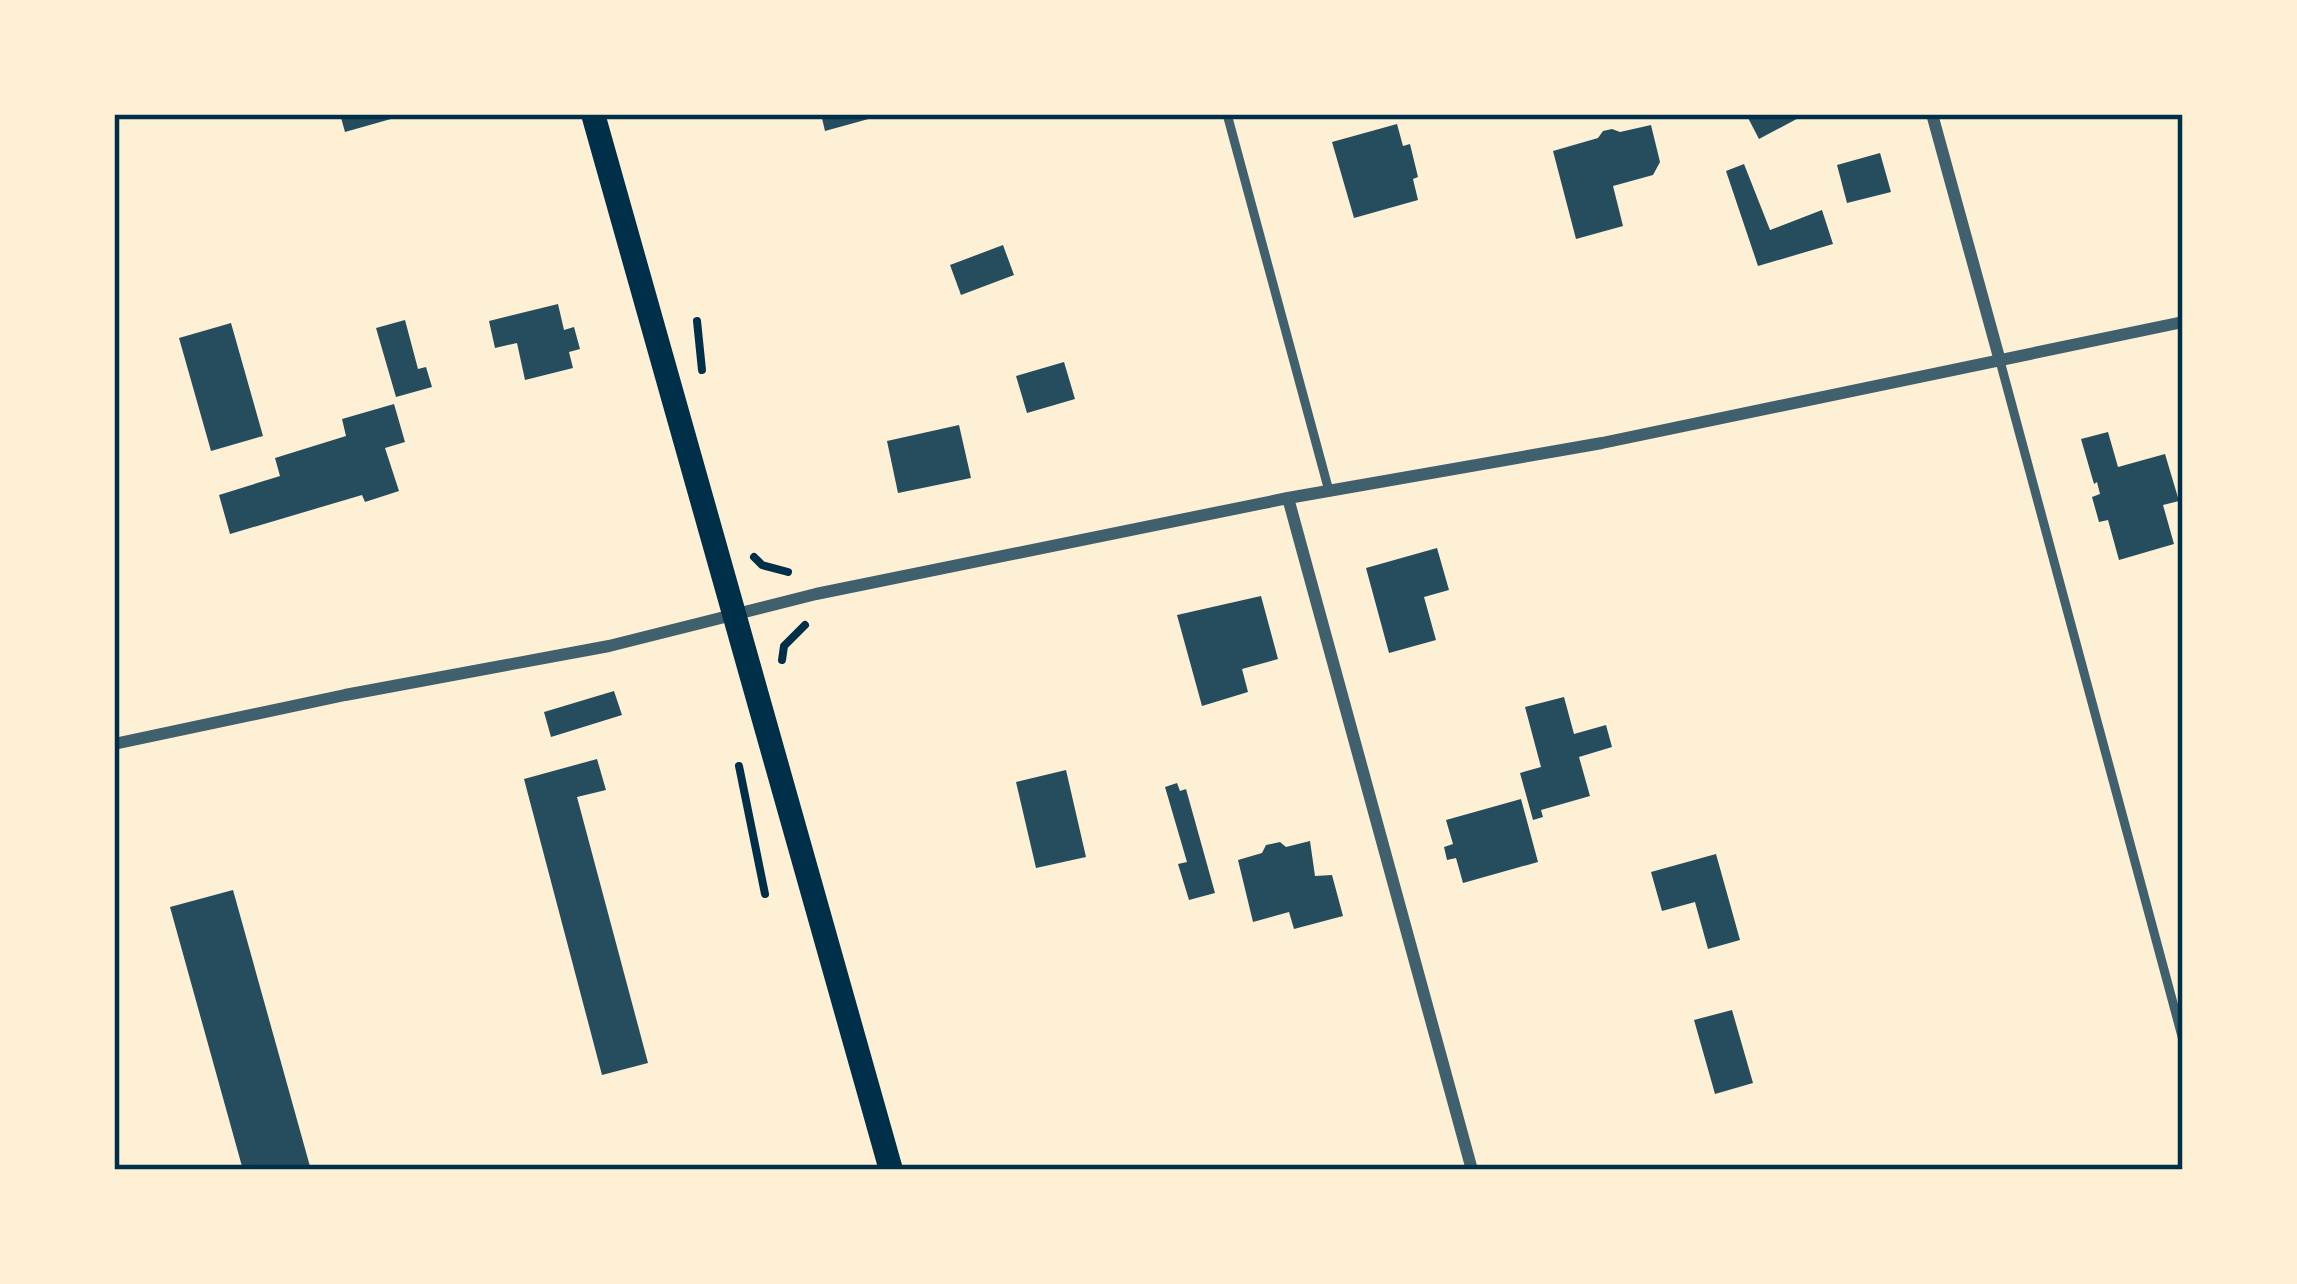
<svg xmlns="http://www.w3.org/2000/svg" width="2297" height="1284" font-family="'Public Sans',sans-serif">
<rect width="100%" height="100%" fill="#fdf0d5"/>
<g fill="#264d5e">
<path d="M340,114H405V115L345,132Z"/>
<path d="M821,114H882L883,115L825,131Z"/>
<path d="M1746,114H1806L1759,139Z"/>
<path d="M1397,124L1403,146L1410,144L1418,177L1413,179L1418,200L1354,218L1332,142Z"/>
<path d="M1651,125L1660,162L1653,175L1613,186L1623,226L1576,239L1553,151L1598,138L1603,131L1612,129L1620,132Z"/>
<path d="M1880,153L1891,192L1847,203L1837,165Z"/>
<path d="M1744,164L1770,230L1822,210L1833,244L1758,266L1726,171Z"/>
<path d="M1003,245L1014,275L961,295L950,265Z"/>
<path d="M558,304L564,330L574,327L580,349L569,352L573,368L525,380L517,343L495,348L489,321Z"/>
<path d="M405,320L418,369L426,367L432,387L396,397L376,328Z"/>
<path d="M231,323L263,436L211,451L179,338Z"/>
<path d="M1064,362L1075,399L1027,413L1016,376Z"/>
<path d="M394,404L405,442L385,448L399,491L365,502L362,495L230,534L219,495L280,476L275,458L346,436L342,419Z"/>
<path d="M959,425L971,478L898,493L887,441Z"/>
<path d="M2108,432L2118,467L2165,454L2179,501L2163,505L2174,544L2119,560L2108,520L2099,522L2092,497L2100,494L2097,482L2094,484L2081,439Z"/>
<path d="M1437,548L1449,590L1424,597L1436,640L1389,653L1366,568Z"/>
<path d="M1261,596L1278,659L1242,669L1248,692L1202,706L1177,615Z"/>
<path d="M614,691L622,715L551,737L544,712Z"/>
<path d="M1564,697L1574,734L1606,725L1612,747L1579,757L1590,796L1541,810L1543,817L1533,820L1520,773L1541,767L1525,707Z"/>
<path d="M597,759L606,790L577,797L648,1063L602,1075L524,779Z"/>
<path d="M1066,770L1086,857L1036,868L1016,782Z"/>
<path d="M1177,783L1180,791L1186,789L1215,893L1189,900L1178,864L1187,862L1165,787Z"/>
<path d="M1521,799L1538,862L1463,883L1456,858L1447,860L1444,847L1453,844L1446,820Z"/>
<path d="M1310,841L1315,876L1332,875L1343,916L1294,929L1289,912L1253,922L1238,860L1262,853L1266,845L1280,842L1286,847Z"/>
<path d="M1716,854L1740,940L1708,949L1695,902L1662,911L1651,872Z"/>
<path d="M233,890L311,1170H243L170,907Z"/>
<path d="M1732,1010L1753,1083L1715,1094L1694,1020Z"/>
</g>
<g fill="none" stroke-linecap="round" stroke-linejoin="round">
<g stroke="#003049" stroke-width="8">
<path d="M697,321L702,370"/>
<path d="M754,557L762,565L788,572"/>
<path d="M782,660L784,646L805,625"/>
<path d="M739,766L765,894"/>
</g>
<g stroke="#3f606c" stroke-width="9">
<path d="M1227,114L1329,491"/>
<path d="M2000,361L2183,1040"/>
</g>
<g stroke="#3f606c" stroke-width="12">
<path d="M1932,114L2000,361"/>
<path d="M1288,498L1472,1170"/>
<path d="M114,744L345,695L609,646L816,594L1288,498L1602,443L2183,322"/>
</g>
<path stroke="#003049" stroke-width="24" d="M593,114L891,1170"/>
</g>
<rect width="2297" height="1284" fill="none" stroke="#fdf0d5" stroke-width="234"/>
<rect x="117" y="117" width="2063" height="1050" fill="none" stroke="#003049" stroke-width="4.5"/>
</svg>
